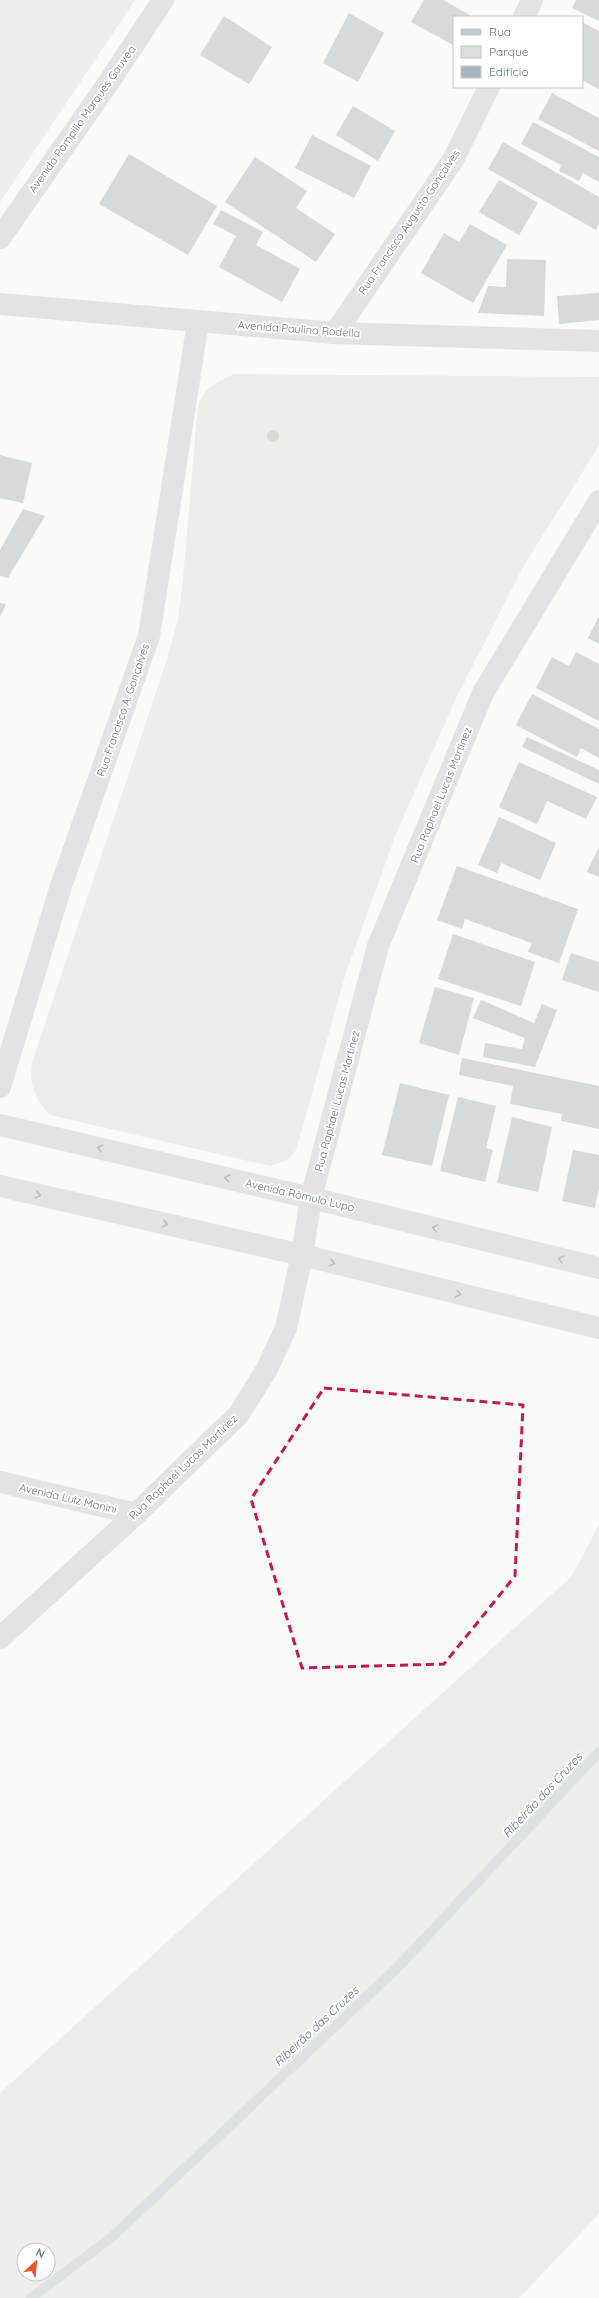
<svg xmlns="http://www.w3.org/2000/svg" width="599" height="2298" font-family="Quicksand,sans-serif">
<rect width="100%" height="100%" fill="#fafaf8"/>
<g fill="#dadfd7" fill-rule="evenodd">
<path d="M0,0H135L0,202Z"/>
<path d="M235,374L599,377V446L524,565L456,698L397,831L346,972L296,1150L286,1161L270,1166L50,1115C34,1099 28,1082 33,1060L167,659L178,620L183,580L198,405C205,388 218,380 235,374Z"/>
<path d="M599,1525V2214L519,2298H0V2093L572,1576ZM24,2250H48V2274H24Z"/>
</g>
<g fill="none" stroke-linecap="round" stroke-linejoin="round">
<path stroke="#bbc7cb" stroke-width="10" d="M31,2298L112,2237L398,1967L599,1752"/>
</g>
<g fill="#aab3b9">
<path d="M424,0H443L470,15L468,17H454L453,45L411,22Z"/>
<path d="M576,0H599V21L572,8Z"/>
<path d="M349,13L384,33L358,82L323,63Z"/>
<path d="M224,16L272,47L249,84L200,55Z"/>
<path d="M582,22L599,31V89L582,80Z"/>
<path d="M552,93L599,118V151L538,119Z"/>
<path d="M353,106L395,131L378,161L336,135Z"/>
<path d="M533,122L599,157V182L583,173L579,181L559,171L561,165L521,144Z"/>
<path d="M312,135L371,166L354,198L295,168Z"/>
<path d="M503,142L599,197V224L596,230L488,169Z"/>
<path d="M129,154L217,206L188,255L99,204Z"/>
<path d="M255,157L307,191L296,208L335,234L316,262L225,202Z"/>
<path d="M499,180L538,203L519,235L479,212Z"/>
<path d="M221,210L263,232L256,245L300,269L282,302L219,267L236,236L213,224Z"/>
<path d="M470,224L507,245L473,303L421,273L444,233L459,242Z"/>
<path d="M507,259L546,260L544,316L478,313L488,286L506,287Z"/>
<path d="M599,293V320L559,324L557,296Z"/>
<path d="M0,455L32,463L23,503L0,498Z"/>
<path d="M23,509L45,516L8,578L0,576V550Z"/>
<path d="M0,603L6,604L0,617Z"/>
<path d="M599,616V644L588,638Z"/>
<path d="M576,652L599,664V721L536,688L552,657L569,666Z"/>
<path d="M532,694L599,729V758L581,748L577,757L516,725Z"/>
<path d="M527,737L599,770V784L522,747Z"/>
<path d="M519,762L597,797L586,819L547,801L537,824L499,807Z"/>
<path d="M499,817L556,843L540,880L501,863L497,873L478,865Z"/>
<path d="M599,847V877L587,872Z"/>
<path d="M457,866L578,909L559,963L528,952L532,943L465,919L462,929L437,920Z"/>
<path d="M453,934L535,962L521,1006L438,979Z"/>
<path d="M571,953L599,962V992L562,980Z"/>
<path d="M435,987L474,998L459,1055L419,1043Z"/>
<path d="M481,1000L534,1023L542,1004L557,1010L535,1067L483,1057L485,1043L522,1049L525,1038L473,1018Z"/>
<path d="M462,1058L599,1086V1129L561,1121L562,1114L510,1104L513,1086L459,1075Z"/>
<path d="M400,1083L449,1095L432,1166L382,1155Z"/>
<path d="M458,1097L496,1106L486,1148L493,1150L485,1182L440,1171Z"/>
<path d="M512,1117L552,1127L538,1192L497,1183Z"/>
<path d="M573,1150L599,1155V1187L595,1208L562,1201Z"/>
</g>
<g fill="none" stroke-linecap="round" stroke-linejoin="round">
<g stroke="#c3c8cc" stroke-width="22">
<path d="M524,17L532,0"/>
<path d="M0,238L109,82L163,0"/>
<path d="M0,304L335,333L599,341"/>
<path d="M335,333L453,160L489,87"/>
<path d="M0,1087L61,886L149,636L198,322"/>
<path d="M0,1482L136,1514"/>
<path d="M0,1638L136,1514L239,1414L267,1369L286,1328L302,1255L311,1198L378,946L483,693L599,501"/>
</g>
<g stroke="#c3c8cc" stroke-width="22">
<path d="M0,1125L311,1198L599,1268"/>
<path d="M0,1186L302,1255L599,1328"/>
</g>
</g>
<circle fill="#aab4a7" cx="273" cy="436" r="6"/>
<defs><path id="oneway-chevron" d="M-2-3.5L2.5 0L-2 3.5" fill="none" stroke-width="1.6" stroke-linecap="round" stroke-linejoin="round"/></defs>
<g stroke="#6a7a87">
<use href="#oneway-chevron" transform="translate(100 1148) rotate(-167)"/>
<use href="#oneway-chevron" transform="translate(227 1178) rotate(-167)"/>
<use href="#oneway-chevron" transform="translate(38 1195) rotate(13)"/>
<use href="#oneway-chevron" transform="translate(165 1224) rotate(13)"/>
<use href="#oneway-chevron" transform="translate(435 1228) rotate(-166)"/>
<use href="#oneway-chevron" transform="translate(561 1259) rotate(-166)"/>
<use href="#oneway-chevron" transform="translate(332 1263) rotate(14)"/>
<use href="#oneway-chevron" transform="translate(458 1294) rotate(14)"/>
</g>
<path d="M0 0H599V2298H0ZM324,1388L523,1405L515,1576L444,1664L302,1668L251,1499Z" fill="#fafaf8" fill-opacity=".55" fill-rule="evenodd"/>
<path fill="none" stroke="#c2185b" stroke-width="3" stroke-dasharray="8 5" stroke-linejoin="round" d="M324,1388L523,1405L515,1576L444,1664L302,1668L251,1499Z"/>
<g text-anchor="middle" dominant-baseline="central" stroke-width="4" stroke-linejoin="round" paint-order="stroke">
<g font-size="11" fill="#657683" stroke="#fff">
<text transform="translate(82 119) rotate(-55)">Avenida Pompilio Marques Gouvea</text>
<text transform="translate(409 222) rotate(-56)">Rua Francisco Augusto Gonçalves</text>
<text transform="translate(299 329) rotate(4)">Avenida Paulino Rodella</text>
<text transform="translate(123 710) rotate(-71)">Rua Francisco A. Gonçalves</text>
<text transform="translate(441 795) rotate(-68)">Rua Raphael Lucas Martinez</text>
<text transform="translate(337 1101) rotate(-75)">Rua Raphael Lucas Martinez</text>
<text transform="translate(300 1195) rotate(13)">Avenida Rômulo Lupo</text>
<text transform="translate(183 1467) rotate(-44)">Rua Raphael Lucas Martinez</text>
<text transform="translate(68 1498) rotate(13)">Avenida Luiz Manini</text>
</g>
<g font-size="12" font-style="italic" fill="#60757c" stroke="#fff">
<text transform="translate(542 1795) rotate(-47)">Ribeirão das Cruzes</text>
<text transform="translate(316 2026) rotate(-43)">Ribeirão das Cruzes</text>
</g>
</g>
<rect x="453" y="16" width="130" height="72" fill="#ffffff" stroke="#c1c8cd"/>
<rect x="461" y="29" width="20" height="6" fill="#c3c8cc" stroke="#c1c8cd"/>
<text x="489" y="36" font-size="12" fill="#657683">Rua</text>
<rect x="461" y="46" width="20" height="12" fill="#dadfd7" stroke="#c1c8cd"/>
<text x="489" y="56" font-size="12" fill="#657683">Parque</text>
<rect x="461" y="66" width="20" height="12" fill="#aab3b9" stroke="#c1c8cd"/>
<text x="489" y="76" font-size="12" fill="#657683">Edifício</text>
<g transform="translate(36 2262) rotate(27)"><circle r="19" fill="#ffffff" stroke="#c1c8cd"/>
<path d="M0-3L7 15L0 10L-7 15Z" fill="#e4572e"/>
<text y="-6" font-size="11" font-weight="bold" text-anchor="middle" fill="#657683">N</text>
</g>
</svg>
